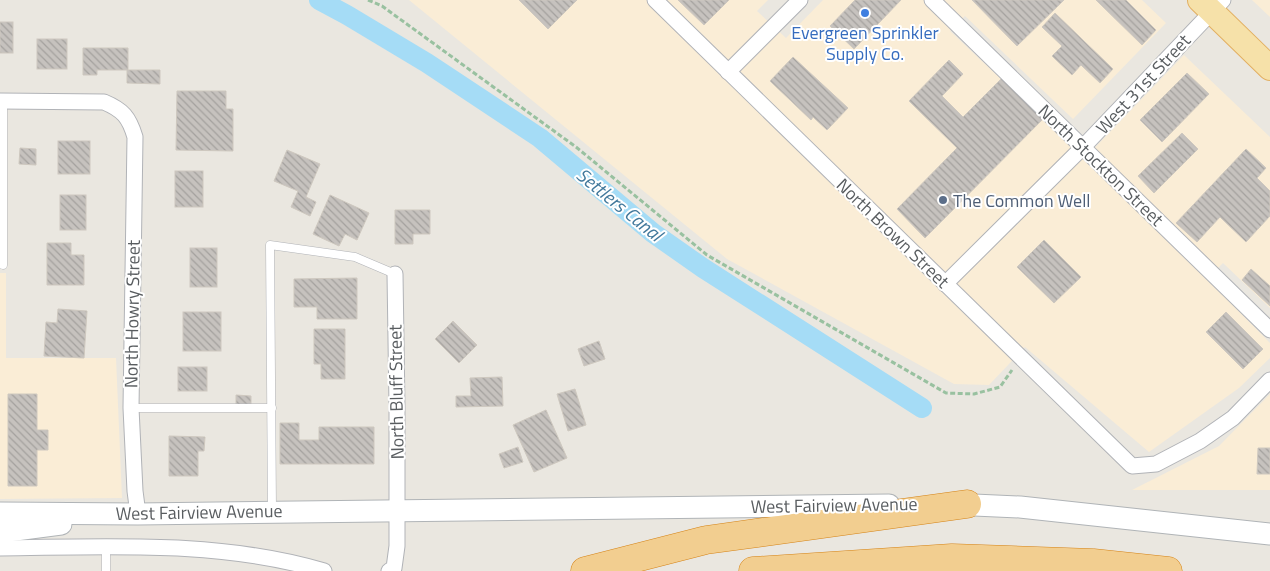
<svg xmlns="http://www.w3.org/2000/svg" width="1270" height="571" font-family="'Titillium Web',sans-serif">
<defs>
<pattern id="building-back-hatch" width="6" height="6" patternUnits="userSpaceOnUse" patternTransform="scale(1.25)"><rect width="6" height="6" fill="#c6c2be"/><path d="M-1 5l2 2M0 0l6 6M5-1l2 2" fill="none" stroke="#a4a19e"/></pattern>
</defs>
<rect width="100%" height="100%" fill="#eae7e0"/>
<g fill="#faedd6">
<path d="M409,0H768L757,11L786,38L823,0H1142L1166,23L1073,119L965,16L950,31L1085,158L1184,55L1270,137V308L1223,263L1207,279L1270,343V358L1239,388L1149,452L1025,347L989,385L954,384L727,259Z"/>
<path d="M1252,0H1270V17Z"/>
<path d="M0,273H6V358H116L122,498L0,499Z"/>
<path d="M1270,394V490H1132L1219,446Z"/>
</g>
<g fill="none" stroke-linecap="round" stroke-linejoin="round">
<path stroke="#a5dcf6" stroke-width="20" d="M319,0L347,15L427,63L540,138L653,233L703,268L922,408"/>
</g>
<g fill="url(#building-back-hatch)" stroke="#cec8bf">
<path d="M519,0H577L548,29Z"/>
<path d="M678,0H729L704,25Z"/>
<path d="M855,0H901L854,49L830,26Z"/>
<path d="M972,0H1064L1017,46Z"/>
<path d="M1096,0H1126L1156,30L1142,45Z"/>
<path d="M1055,13L1113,69L1100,83L1081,65L1072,75L1052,56L1062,46L1042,27Z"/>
<rect x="0" y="22" width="13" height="31"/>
<rect x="37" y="39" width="30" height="30"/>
<path d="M83,48H128V70H160V84L127,83V70H97V75H83Z"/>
<path d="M793,57L848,108L827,130L813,117L811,120L770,81Z"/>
<path d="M949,60L963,74L942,96L963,117L1005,75L1046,116L925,238L897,209L957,148L909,101Z"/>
<path d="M1187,73L1209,94L1162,142L1140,120Z"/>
<path d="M177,91H226V109H233V151L176,150Z"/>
<path d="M1182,133L1198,149L1154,193L1138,176Z"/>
<rect x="58" y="141" width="32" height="33"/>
<path d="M20,148L36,149V165L19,164Z"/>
<path d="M1246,149L1266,168L1257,178L1270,191V216L1246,242L1220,217L1197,242L1176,223Z"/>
<path d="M287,150L320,164L306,197L316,202L310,216L291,207L298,191L274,181Z"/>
<rect x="175" y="171" width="28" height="36"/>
<rect x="60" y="195" width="26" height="35"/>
<path d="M330,195L369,213L357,240L345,234L339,246L313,234Z"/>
<path d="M395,210H430V234H413V244H395Z"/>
<path d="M1044,240L1081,277L1054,303L1017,267Z"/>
<path d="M47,243H71V255H84V285H47Z"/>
<rect x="190" y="248" width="27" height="39"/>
<path d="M1251,269L1270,286V306L1242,280Z"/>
<path d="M357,278V319H317V307H294V279Z"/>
<path d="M58,309L87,311L84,358L44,356L46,322L57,323Z"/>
<rect x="183" y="312" width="38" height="39"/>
<path d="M1226,312L1263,349L1243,369L1206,332Z"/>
<path d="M453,321L477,345L459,363L435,339Z"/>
<path d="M314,329H345V379H321V364H314Z"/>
<path d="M599,341L605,359L584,366L578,349Z"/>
<rect x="178" y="367" width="29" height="24"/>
<path d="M502,377L503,406L456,407V396H471L470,378Z"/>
<path d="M575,389L586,425L568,431L557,394Z"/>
<path d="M8,394H37V430H48V450H37V486H8Z"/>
<path d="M236,395L251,396V406H236Z"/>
<path d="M546,410L567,458L534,472L513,425Z"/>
<path d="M280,423H299V440H319V427H374V464H280Z"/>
<path d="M169,436L205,437L204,451H198V476H169Z"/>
<path d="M518,447L523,462L504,468L499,454Z"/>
<path d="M1258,448H1270V474H1257Z"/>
</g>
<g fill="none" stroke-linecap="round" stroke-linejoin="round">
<g stroke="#b1b3b7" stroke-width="9">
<g id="lane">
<path d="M3,265V101"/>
<path d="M131,408H272"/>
<path d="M272,511L270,245L355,257L395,274"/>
<path d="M106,571V547"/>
</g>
</g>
<g stroke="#b1b3b7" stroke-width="17">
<g id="street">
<path d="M655,0L1132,466L1156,464L1200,441L1233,418L1270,380"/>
<path d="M932,0L1270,330"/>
<path d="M728,72L800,0"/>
<path d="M0,101L104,102C123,110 129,117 135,137L131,408L135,491L138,514"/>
<path d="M945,284L1083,147L1223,0"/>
<path d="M0,548C108,547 219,540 324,571"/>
<path d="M389,571L394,568L397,546V407L395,274"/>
</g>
</g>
<g stroke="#b0b4b7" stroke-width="23">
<g id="secondary">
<path d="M952,504L1020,507L1270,534"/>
<path d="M0,513L138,514L889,505"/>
<path d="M0,532L61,524"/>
</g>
</g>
<g stroke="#e2af61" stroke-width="26">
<path id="primary" d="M1200,0L1270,68"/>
</g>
<g stroke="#d58316" stroke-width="29">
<g id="highway">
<path d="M585,571L706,540L967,504"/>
<path d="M753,571L952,558L1093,563L1168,571"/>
</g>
</g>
<path stroke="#99c1a0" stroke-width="3" stroke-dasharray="5 2.5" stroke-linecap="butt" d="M368,0L382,6L576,147L707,255L946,393L974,394L1000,387L1012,370"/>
<use href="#lane" stroke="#fff" stroke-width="8"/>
<use href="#street" stroke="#fff" stroke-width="15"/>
<use href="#secondary" stroke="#fff" stroke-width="21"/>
<use href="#primary" stroke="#f6e1a9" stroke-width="24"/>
<use href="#highway" stroke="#f2ce90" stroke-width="28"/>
</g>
<circle fill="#3f7fe0" stroke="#fff" stroke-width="2" cx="865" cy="13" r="5"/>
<circle fill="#5c6f8a" stroke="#fff" stroke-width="2" cx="943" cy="200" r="5"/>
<g text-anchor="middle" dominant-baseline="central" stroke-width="4" stroke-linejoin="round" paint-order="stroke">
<g font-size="18" fill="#366cbe" stroke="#fff">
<text x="865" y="32">Evergreen Sprinkler<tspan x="865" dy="21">Supply Co.</tspan></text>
</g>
<g font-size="18" fill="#595d60" stroke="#fff">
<text transform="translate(1143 84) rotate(-47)">West 31st Street</text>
<text transform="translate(1101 165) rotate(44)">North Stockton Street</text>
<text transform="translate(893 233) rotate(44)">North Brown Street</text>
<text transform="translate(132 314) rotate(-89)">North Howry Street</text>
<text transform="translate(396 392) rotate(-91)">North Bluff Street</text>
<text transform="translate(834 505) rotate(-1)">West Fairview Avenue</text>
<text transform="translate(199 512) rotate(-1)">West Fairview Avenue</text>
</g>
<g font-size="18" fill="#4e5e75" stroke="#fff" text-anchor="start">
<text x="953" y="200">The Common Well</text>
</g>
<g font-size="19" font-style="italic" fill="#42799c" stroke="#fff">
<text transform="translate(620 204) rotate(39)">Settlers Canal</text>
</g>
</g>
</svg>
